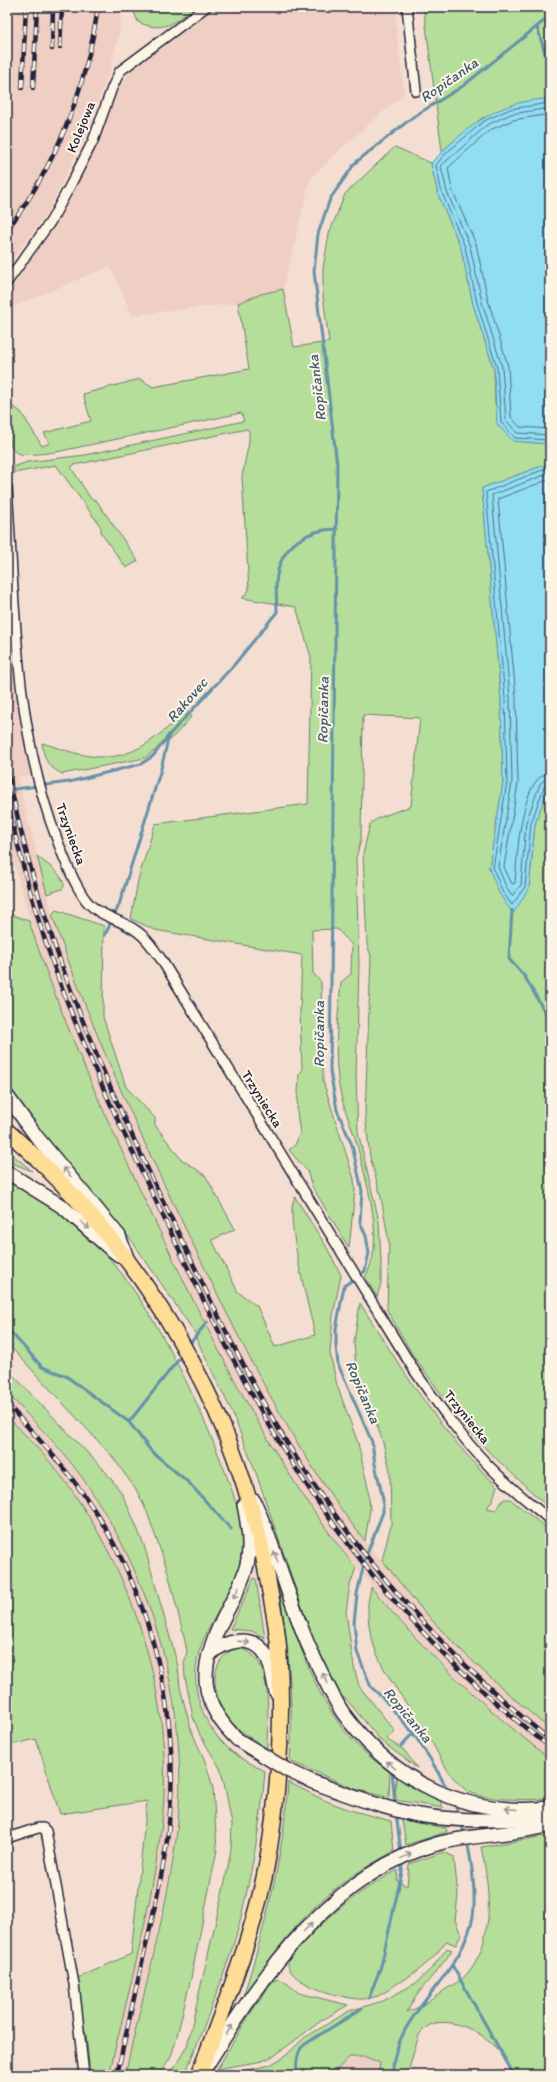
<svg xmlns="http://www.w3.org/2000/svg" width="557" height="2082" font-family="Itim,sans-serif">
<rect width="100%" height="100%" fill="#f4ded1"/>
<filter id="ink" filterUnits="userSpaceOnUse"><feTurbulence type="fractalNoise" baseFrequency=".025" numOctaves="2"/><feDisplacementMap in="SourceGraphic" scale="8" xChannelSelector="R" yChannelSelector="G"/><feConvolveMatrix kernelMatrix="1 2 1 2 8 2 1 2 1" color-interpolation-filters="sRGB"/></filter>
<g filter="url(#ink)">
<g fill="#efcec3">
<path d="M7,7H122L118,38L109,73L83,139L48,212L7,266Z"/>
<path d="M216,7H397L396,24L404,94L347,143L310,179L283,289L261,294L238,303L132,315L110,266L7,309V302L13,285L59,221L93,153L119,88L131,70Z"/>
<path d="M7,580L14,682L32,775L18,777L22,796L52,914L62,945L86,1008L125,1102L216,1292L248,1356L278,1411L315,1470L359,1534L422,1608L476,1664L550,1729V1759L487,1706L434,1656L376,1592L316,1514L275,1453L227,1367L103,1112L63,1017L40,953L7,839Z"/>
<path d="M7,1393L79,1474L116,1533L127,1553L151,1610L169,1677L178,1749V1812L176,1840L162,1910L125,2075H109L147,1907L160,1838L163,1811V1750L154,1680L136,1615L114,1560L67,1484L7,1416Z"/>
<path d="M349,2057H366L380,2063L378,2075H325L334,2073Z"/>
</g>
<g fill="#b4de9a" stroke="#6b806a">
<path d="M132,7H195C174,22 164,34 138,22Z"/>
<path d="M433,7H550V99L482,118L442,151L424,11Z"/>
<path d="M395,147L431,163L438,194L461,248L473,304L494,369L495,403L513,441L550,444V463L482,488L501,699L503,783L489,868L529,888L535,824L550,783V1509L488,1451L464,1425L414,1357L387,1310L389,1243L381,1197L370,1157L365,1114L371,956L367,944L363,854L370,824L378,818L411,806L420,718L363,715L361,840L356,858L359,966L356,1077L358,1132L379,1221L381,1261V1283L377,1297L365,1277C384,1247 370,1196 362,1164C359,1154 357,1142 353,1132C347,1115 340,1098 338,1079C334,1047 338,1015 341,982L351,974L352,945L337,929L312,930L313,973L321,982L323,1081L354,1179L355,1190L349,1248L312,1186L307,1171L289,1150L295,1145L300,1133L297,1112L299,1074L302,1071L300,1011L302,955L155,930L131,919L138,880L155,824L308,804L311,657L296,607L242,598L249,590L242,476L249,442V431L247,429L74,465L71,467L89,496L91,499L96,500L138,561L126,568L101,533V527L56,465L14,473V467L27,462L85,455L244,421L241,413L56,452C6,458 10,457 8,408L12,406L21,412L42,446L50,443L44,433L91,421L83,394L140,379L153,387L249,369L238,303L261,294L283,289L294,347L329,342L323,296V268L329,234L345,194Z"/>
<path d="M186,710L192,716L174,736L145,758L62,774C46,765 45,761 42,743C62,749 85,758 106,757C139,756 164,732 186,710Z"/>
<path d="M37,856C46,864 63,873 64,886L62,889L47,894Z"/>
<path d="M56,910L104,926L103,1017L126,1087L155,1118V1125L181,1159L205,1175L235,1229L212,1240L238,1292L257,1306L275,1347L315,1335C310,1311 283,1214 295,1197L326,1246L341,1275L333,1316L330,1353L337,1385L358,1443L368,1488L370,1509L365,1541C292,1449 240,1341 189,1236C138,1131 89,1025 52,914Z"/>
<path d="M7,913L29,921C65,1031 114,1136 164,1240C219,1354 276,1468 356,1568L350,1585L346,1612L354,1667L359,1686L395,1731L386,1739L404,1750L417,1768L381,1741L346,1699L340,1697L320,1657L312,1636L256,1473L232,1412L196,1338L195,1333L132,1241L31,1119L7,1083Z"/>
<path d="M7,1150L32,1171L7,1161Z"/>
<path d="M7,1181C37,1197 65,1213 90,1237C146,1293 190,1383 219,1456C229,1482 241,1510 242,1538C243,1581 223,1599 206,1634C185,1676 197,1720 231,1751C241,1759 254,1765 265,1771C261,1825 251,1877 238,1929C224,1979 203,2027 185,2075H170L187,2046L226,1877L231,1849L232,1825L225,1787L220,1768L200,1735L193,1717L185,1677L184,1664L187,1651L184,1637L168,1572L147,1512L137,1491L111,1455L7,1343Z"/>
<path d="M360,1303C400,1367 442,1434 497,1486L493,1499L487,1508L496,1510L504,1499H510L550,1531V1729C504,1691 460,1652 421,1608C407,1592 395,1576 382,1560L391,1525L390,1470L382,1439L356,1370L354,1342Z"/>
<path d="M7,1369L105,1471L121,1492L130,1511L144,1545L178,1666L180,1687L191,1730L205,1761L213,1788L217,1850L191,1978L175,2044L171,2056L159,2075H125C142,1997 165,1919 176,1840C192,1711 155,1581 81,1476C59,1446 32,1420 7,1393Z"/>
<path d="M7,1416C28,1438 50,1460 68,1485C140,1586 178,1714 160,1838C149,1918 127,1997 109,2075H90L86,2033L82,2029L78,1978L131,1954L147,1801L60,1814L36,1739L7,1746Z"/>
<path d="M254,1578L256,1579L265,1638L252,1631L230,1629Z"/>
<path d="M279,1586C305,1659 321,1726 390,1772L389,1798L355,1789L290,1761C294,1702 288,1645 279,1586Z"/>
<path d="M371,1587C423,1651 485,1708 550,1759V1799C531,1800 481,1801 466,1790C447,1776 438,1752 426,1732C402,1694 368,1660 368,1611C367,1603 370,1594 371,1587Z"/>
<path d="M237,1648C276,1652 267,1720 267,1748C256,1742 244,1734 234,1725C214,1705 203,1660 237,1648Z"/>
<path d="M397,1776L428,1795L441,1801L443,1808L396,1800L395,1786Z"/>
<path d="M288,1782L324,1800L350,1810L391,1821L394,1851C381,1859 367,1866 354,1875C308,1905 274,1952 243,1997C265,1927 284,1856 288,1782Z"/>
<path d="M402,1820L446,1828L447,1832L406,1845Z"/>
<path d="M550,1835V2075H513C506,2062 500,2049 488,2040C470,2026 434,2011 419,2035L407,2075H378L380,2063L366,2057H349L334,2073L325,2075H224L270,2065L285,2056L304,2038L349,2011L383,2001L416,1983L432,1968L447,1948L452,1950C438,1973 419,1987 407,2012C421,2007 433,1999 446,1989C452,1985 461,1981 466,1975C496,1941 490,1888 481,1847Z"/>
<path d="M444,1852L454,1857L458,1896L455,1920L461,1935L456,1945L446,1941C440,1949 434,1958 426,1964C418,1972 407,1977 398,1983C392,1987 385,1993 378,1996C374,1997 367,1999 363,1999C345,2000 279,1982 289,1959C322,1920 353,1894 398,1870L397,1881L407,1886L409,1864Z"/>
<path d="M278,1979L285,1982L299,1993L348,2005L321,2021L274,2056L262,2061L217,2069L250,2014L273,1981Z"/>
</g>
<g fill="#91ddf2" stroke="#6592a9">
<path d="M550,99V444L513,441L497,424L494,369L473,304L461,248L438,194L431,163C465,128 499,99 550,99Z"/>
<path d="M550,463V783L535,824L529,888L513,914L499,893L489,868L503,783L501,699L482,488Z"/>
</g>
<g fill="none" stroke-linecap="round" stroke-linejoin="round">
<g stroke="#4e6d84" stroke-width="1">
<path d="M550,103L510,109L484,121L445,154L436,165L442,193L465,247L477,303L497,368L501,422L515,438L550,440"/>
<path d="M550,108L511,114L487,125L441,166L447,192L470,246L482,302L502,367L506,420L517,433L550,435"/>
<path d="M550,114L513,120L490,130L448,168L452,190L476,244L488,300L508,366L511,417L520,427L550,429"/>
<path d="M550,467L486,492L505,698L507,782L493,868L502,891L512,905L525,887L531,823L544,787L550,784"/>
<path d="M550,473L492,495L510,698L512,782L498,867L507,889L512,896L521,885L526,822L540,784L544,780L550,779"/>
<path d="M550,479L498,499L516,698L518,783L504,867L512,884L515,883C517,860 520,774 550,773"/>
</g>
<g stroke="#6592a9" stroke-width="3">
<path d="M537,27L550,69"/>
<path d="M546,102L550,88"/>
<path d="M7,790L69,782L141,764L153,756L169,735L234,665L277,612C277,602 275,584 277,575C282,545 308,529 337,529"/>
<path d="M512,910L509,959L525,977L550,1021"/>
<path d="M105,935L119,905L161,769L169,735"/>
<path d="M7,1328L42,1367L66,1376L129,1422L151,1451L189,1483L231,1529"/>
<path d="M189,1345L207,1322"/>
<path d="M129,1422L182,1355"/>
<path d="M401,1746L413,1733"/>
<path d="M392,1769L395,1806"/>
<path d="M449,1792L431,1760L413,1733L383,1698L371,1687L357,1652L354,1623L357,1594L365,1559L383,1512V1499L375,1464L372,1442L338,1364L336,1347V1329L344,1286L365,1271L369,1253L366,1236L360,1222L362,1191L352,1145L337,1110L330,1071L337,465L314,271L318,234L330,199L355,163L413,117L463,86L550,16"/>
<path d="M454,1802L459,1815"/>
<path d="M396,1813L401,1853"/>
<path d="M461,1823L465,1835"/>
<path d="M452,1965L514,2075"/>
<path d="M369,1998L381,1966L402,1872V1861"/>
<path d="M297,2075C296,2065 296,2056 301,2048C305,2042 352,2016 362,2008"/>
<path d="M393,2075C391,2032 430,1998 452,1965C461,1952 468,1936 472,1921C477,1900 472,1862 467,1842"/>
</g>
<g stroke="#22223b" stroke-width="12">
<g id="street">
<path d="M407,7L416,91"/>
<path d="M7,282L51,221L71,184L93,141L112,88L120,71L206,7"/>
<path d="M7,487C15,605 14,730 58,842C65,861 72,879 83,896C96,917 120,918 138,932C148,939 154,950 161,959L414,1370C437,1403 460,1436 488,1465C507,1485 529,1502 550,1520"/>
<path d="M7,1838L38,1828H43L46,1831L74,1984L84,2075"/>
</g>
</g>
<g stroke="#22223b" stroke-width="16">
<g id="secondary">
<path d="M7,1096L36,1136L119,1236L127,1258"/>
<path d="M7,1172L63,1207L107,1246L119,1255"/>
<path d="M254,1501C276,1549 289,1601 310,1649C318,1666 333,1698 343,1713C394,1782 464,1817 550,1808"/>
<path d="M209,1655C225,1640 253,1633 266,1655C272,1666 273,1680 276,1692"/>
<path d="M238,1740C199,1703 198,1669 222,1621C230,1604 241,1587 246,1568C252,1548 248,1525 244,1505"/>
<path d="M313,1782C348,1795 382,1808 418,1815C460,1822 504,1821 546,1817"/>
<path d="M207,2065C263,1975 330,1873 440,1843C476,1834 514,1835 550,1825"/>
</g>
</g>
<g stroke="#22223b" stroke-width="18">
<path id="primary" d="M7,1131C144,1251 241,1411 270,1592C274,1612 278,1633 279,1654C283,1721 279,1790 268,1857C256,1931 224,2005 199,2075"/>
</g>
<use href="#street" stroke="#fcf5e5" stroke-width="9"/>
<use href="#secondary" stroke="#fcf5e5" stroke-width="13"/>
<use href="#primary" stroke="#fedd96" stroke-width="15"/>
<g stroke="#22223b" stroke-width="4.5">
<g id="rail">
<path d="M60,47L62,7"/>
<path d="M52,49L53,7"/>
<path d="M22,88L26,7"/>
<path d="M33,88L37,7"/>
<path d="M7,230C57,164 86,89 98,7"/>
<path d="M7,767C36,922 97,1065 165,1205C203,1285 241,1367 287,1443C357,1557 446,1656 550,1740"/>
<path d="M7,801C19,852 32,903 49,952C80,1043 122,1130 164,1218C206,1306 248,1396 302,1478C369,1581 453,1673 550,1747"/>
<path d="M7,1404C36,1436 66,1468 91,1505C149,1593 179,1706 170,1812C167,1854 157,1896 148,1937C137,1983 127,2029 117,2075"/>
</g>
</g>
<use href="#rail" stroke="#fcf5e5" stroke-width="3" stroke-dasharray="9" stroke-linecap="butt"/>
<g stroke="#22223b" stroke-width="16" stroke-linecap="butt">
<path id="secondary-bridge" d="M238,1740L287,1770L313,1782"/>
</g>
<use href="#secondary-bridge" stroke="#fcf5e5" stroke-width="13"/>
</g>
<defs><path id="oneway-shaft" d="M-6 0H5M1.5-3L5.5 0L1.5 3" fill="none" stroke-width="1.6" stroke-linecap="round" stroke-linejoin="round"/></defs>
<g stroke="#9a9698">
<use href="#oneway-shaft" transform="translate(67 1172) rotate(-130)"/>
<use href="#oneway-shaft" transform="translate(85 1225) rotate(42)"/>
<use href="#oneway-shaft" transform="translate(276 1557) rotate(-110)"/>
<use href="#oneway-shaft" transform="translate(236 1593) rotate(118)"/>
<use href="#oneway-shaft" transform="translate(244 1642) rotate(8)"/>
<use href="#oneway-shaft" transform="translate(325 1678) rotate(-117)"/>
<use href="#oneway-shaft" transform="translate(391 1765) rotate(-141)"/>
<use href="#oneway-shaft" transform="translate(511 1809) rotate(-175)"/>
<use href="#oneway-shaft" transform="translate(406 1856) rotate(-26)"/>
<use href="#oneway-shaft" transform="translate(308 1927) rotate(-46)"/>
<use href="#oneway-shaft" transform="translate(229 2030) rotate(-58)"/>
</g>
</g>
<g text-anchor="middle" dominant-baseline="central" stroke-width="4" stroke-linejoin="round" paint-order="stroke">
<g font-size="14" fill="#22223b" stroke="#fcf5e5">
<text transform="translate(81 127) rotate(-68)">Kolejowa</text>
<text transform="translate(71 834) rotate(70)">Trzyniecka</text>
<text transform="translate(262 1099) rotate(58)">Trzyniecka</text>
<text transform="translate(467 1417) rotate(51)">Trzyniecka</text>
</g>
<g font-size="15" font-style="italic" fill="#435a72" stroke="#fcf5e5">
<text transform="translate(449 80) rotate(-35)">Ropičanka</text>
<text transform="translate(317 388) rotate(-97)">Ropičanka</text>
<text transform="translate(187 700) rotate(-49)">Rakovec</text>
<text transform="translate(323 710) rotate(-89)">Ropičanka</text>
<text transform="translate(319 1034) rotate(-90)">Ropičanka</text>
<text transform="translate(363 1392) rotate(67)">Ropičanka</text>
<text transform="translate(408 1715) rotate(50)">Ropičanka</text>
</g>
</g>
<rect width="557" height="2082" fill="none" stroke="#fcf5e5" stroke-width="24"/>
<rect x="12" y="12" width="533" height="2058" fill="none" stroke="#22223b" stroke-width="1.5" filter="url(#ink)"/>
</svg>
